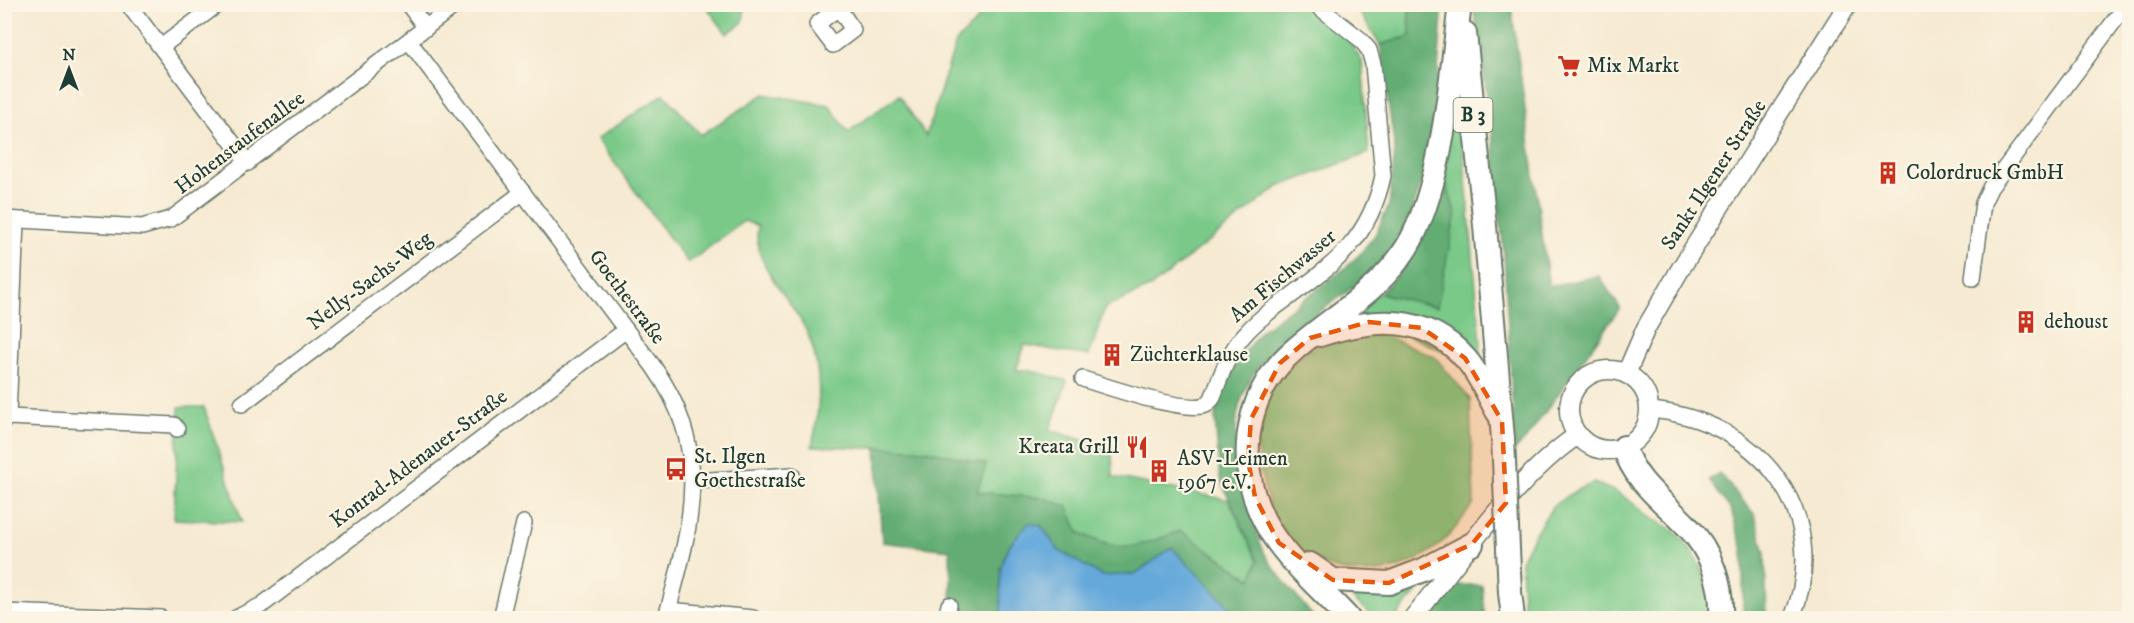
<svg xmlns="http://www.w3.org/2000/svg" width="2134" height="623" font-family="'IM FELL DW Pica',serif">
<rect width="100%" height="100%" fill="#fcf5e5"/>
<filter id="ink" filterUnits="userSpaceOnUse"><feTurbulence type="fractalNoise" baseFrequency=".0167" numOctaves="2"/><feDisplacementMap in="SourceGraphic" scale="12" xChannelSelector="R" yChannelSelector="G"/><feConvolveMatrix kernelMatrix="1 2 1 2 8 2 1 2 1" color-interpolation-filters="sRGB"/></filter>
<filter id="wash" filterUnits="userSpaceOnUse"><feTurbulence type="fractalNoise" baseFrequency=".008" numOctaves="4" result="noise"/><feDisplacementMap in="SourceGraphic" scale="24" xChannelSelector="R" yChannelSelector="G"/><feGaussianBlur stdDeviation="1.35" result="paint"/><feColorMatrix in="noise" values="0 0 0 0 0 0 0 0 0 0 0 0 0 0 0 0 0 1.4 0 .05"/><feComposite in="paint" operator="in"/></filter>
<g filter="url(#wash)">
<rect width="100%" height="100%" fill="#f6ead2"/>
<g fill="#7ac989" stroke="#4c835e" stroke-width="1.5">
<path d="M705,5H745L743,22L727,34Z"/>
<path d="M968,5H1325L1362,61L1369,153L1278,187L1151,287L1105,308L1089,356L1025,345L1016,370H1030L1067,381L1050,430L1112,449L1113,477L1229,500L1258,561L1251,579L1181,531C1165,536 1146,546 1128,549C1093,553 1066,520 1044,498L976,492L986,465L927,450L812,446C820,409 823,373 809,337C796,301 750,267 758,226L744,221L688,263L597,139L664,94L701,135L764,94L829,105L848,132L899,95L926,136L956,42L979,19Z"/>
<path d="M1355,5H1409L1410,36L1380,45Z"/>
<path d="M1457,85L1481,342L1479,367L1353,311L1380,293L1437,307L1442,173Z"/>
<path d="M1362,335L1386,336L1435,357L1470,399L1474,503C1463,518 1451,536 1435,548C1391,582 1331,582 1291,542C1273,525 1266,496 1261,472C1258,456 1255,435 1258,418C1263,395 1284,370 1302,355C1318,343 1343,339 1362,335Z"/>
<path d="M179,407H204L242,522L174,519Z"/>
<path d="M1594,483C1621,493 1624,496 1646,514C1653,520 1663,523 1670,528C1700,551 1708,584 1713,618H1524L1521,560L1535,533L1553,506L1577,490Z"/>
<path d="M1428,578L1395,618H1374L1346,592L1379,594Z"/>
</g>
<g fill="#63ad75" stroke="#417554" stroke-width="1.5">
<path d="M1409,5H1441L1442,16C1437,79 1436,140 1416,200C1412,211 1409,224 1403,234C1375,281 1329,301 1289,335C1227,386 1226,440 1250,511C1255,524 1258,541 1265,554C1277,576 1299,598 1314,618H1240L1172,548L1135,574L1102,576L1058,550L1041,526L1000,567L1001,616L952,618L950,550L882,542L876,447L927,450L986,464L977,492L1044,498L1067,506L1079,533C1127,556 1133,547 1181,531L1251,579L1258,561L1220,479L1215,418L1221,394L1239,359L1261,331L1344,269L1360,254L1375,235L1389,205L1395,150L1380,45L1410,36Z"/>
<path d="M1473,5H1511L1549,286L1599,276L1620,308L1526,439L1515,450L1504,256L1491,120Z"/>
<path d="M1442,173L1456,213L1437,307L1380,293C1423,251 1428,230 1442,173Z"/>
<path d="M1719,473L1755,515L1765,553L1767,618H1743V550L1731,510L1709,480Z"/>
<path d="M1452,585H1482L1485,618H1426Z"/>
</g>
<path fill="#65a9da" stroke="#427387" stroke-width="1.5" d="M1029,523L1041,526L1058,550L1102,576L1135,574L1172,548L1240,618H1001C1001,572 993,558 1029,523Z"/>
</g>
<g filter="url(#ink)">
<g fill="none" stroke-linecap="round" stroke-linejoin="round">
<g stroke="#6a7a6b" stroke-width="18">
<g id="minor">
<path d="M131,4V8L248,163"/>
<path d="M408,4L426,28"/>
<path d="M836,4L853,30L833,45L817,24L837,9"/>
<path d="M409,41L653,366C714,452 691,525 666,618"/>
<path d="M161,47L218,4"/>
<path d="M4,219L142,227L171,219L457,4"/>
<path d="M1973,278L1983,203L1990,188L2127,4"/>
<path d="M1083,379C1108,387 1184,413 1206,405L1212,399C1221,376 1228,352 1245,334C1256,321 1270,311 1284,301C1334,264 1369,241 1383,176L1373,64L1369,50L1360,39L1315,4"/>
<path d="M242,404L523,192"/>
<path d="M1649,410C1756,418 1835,512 1792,618"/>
<path d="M8,417L174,425L177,429"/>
<path d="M4,421L8,417L16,221"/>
<path d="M693,481L792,475"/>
<path d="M668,610L753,618"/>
<path d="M4,612L161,618"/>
<path d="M236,618L262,605L626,330"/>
<path d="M501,618L524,523"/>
<path d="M946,618L949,605"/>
</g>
</g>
<g stroke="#6a7a6b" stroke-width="21">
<g id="tertiary">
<circle cx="1609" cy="410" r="40"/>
<path d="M1626,374L1646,328L1681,268L1848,4"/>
<path d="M1413,618C1458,562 1519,473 1578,435"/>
</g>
</g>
<g stroke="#6a7a6b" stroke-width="26">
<g id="primary">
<path d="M1465,33L1485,226L1503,439"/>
<path d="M1320,335C1372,318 1425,313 1465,358C1479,373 1488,396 1498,413"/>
<path d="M1624,447C1634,481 1663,501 1687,526C1711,550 1723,586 1721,618"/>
<path d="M1310,564L1333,580L1389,583L1423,570L1472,544"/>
<path d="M1510,592L1513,618"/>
<path d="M1348,618C1323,591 1290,563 1270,531C1234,472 1241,395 1294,350C1332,316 1380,291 1407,247C1443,187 1451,74 1460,4"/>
</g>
</g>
<use href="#minor" stroke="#fff" stroke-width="15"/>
<use href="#tertiary" stroke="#fff" stroke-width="18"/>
<use href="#primary" stroke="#fff" stroke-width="22"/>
<g stroke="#6a7a6b" stroke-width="26" stroke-linecap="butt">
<path id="primary-bridge" d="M1503,439L1510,592"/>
</g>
<use href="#primary-bridge" stroke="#fff" stroke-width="22"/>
</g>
</g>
<path fill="#e8590c" fill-opacity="0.2" stroke="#e8590c" stroke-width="4.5" stroke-dasharray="12 8" stroke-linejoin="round" d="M1369,322L1422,328L1465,358L1502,421L1506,503L1472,544L1389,583L1333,580L1279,543L1255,497L1248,460L1251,419L1280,363L1310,338Z"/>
<defs>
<g id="supermarket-bare" transform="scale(1.8)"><path d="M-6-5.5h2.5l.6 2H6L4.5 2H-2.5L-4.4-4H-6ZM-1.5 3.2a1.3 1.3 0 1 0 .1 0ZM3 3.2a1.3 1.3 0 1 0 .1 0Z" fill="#c8321e" stroke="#fcf5e5" stroke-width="2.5" paint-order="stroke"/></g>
<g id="building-bare" transform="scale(1.8)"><path d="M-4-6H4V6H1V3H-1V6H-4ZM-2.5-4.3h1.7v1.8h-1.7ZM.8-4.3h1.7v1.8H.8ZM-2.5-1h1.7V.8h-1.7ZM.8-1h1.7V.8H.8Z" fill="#c8321e" stroke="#fcf5e5" stroke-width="2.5" paint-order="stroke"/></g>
<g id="restaurant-bare" transform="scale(1.8)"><path d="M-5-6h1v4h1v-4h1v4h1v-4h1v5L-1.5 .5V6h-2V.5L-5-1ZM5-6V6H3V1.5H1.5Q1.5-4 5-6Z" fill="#c8321e" stroke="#fcf5e5" stroke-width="2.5" paint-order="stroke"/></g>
<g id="bus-bare" transform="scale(1.8)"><path d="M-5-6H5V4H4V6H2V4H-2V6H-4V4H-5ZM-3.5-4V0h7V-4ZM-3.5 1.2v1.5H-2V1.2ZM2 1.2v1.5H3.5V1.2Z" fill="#c8321e" stroke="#fcf5e5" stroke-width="2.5" paint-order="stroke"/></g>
</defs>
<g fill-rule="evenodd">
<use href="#supermarket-bare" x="1569" y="66"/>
<use href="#building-bare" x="1888" y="173"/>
<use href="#building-bare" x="2026" y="322"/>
<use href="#building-bare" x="1112" y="355"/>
<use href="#restaurant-bare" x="1137" y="447"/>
<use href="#bus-bare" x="676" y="469"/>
<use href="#building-bare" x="1159" y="471"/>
</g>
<g text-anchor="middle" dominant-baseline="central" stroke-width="4.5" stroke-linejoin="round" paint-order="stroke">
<rect fill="#fcf5e5" stroke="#617469" stroke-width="1.5" x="1453.5" y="98" width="39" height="34" rx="4.5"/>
<g font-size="20" font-weight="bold" fill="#1f3d34">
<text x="1473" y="115">B 3</text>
</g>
<g font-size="21" fill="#1f3d34" stroke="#fcf5e5" text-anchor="start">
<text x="1587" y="66">Mix Markt</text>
<text x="1906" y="173">Colordruck GmbH</text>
<text x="2044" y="322">dehoust</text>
<text x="1130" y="355">Züchterklause</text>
<text x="1119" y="447" text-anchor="end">Kreata Grill</text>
<text x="694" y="457">St. Ilgen<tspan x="694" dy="24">Goethestraße</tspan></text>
<text x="1177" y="459">ASV-Leimen<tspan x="1177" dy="24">1967 e.V.</tspan></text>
</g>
<g font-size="21" fill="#1f3d34" stroke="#fcf5e5">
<text transform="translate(240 143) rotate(-37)">Hohenstaufenallee</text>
<text transform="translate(1714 175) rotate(-57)">Sankt Ilgener Straße</text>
<text transform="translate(1283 276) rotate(-40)">Am Fischwasser</text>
<text transform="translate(370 281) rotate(-37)">Nelly-Sachs-Weg</text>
<text transform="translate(627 297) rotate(53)">Goethestraße</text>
<text transform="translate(419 459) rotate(-37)">Konrad-Adenauer-Straße</text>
</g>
</g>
<rect width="2134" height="623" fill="none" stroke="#fcf5e5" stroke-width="24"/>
<g transform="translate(69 69)" stroke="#fcf5e5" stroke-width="4.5" paint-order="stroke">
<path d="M0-4.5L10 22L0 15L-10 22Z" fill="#1f3d34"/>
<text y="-9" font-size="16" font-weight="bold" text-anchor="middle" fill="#1f3d34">N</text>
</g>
</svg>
